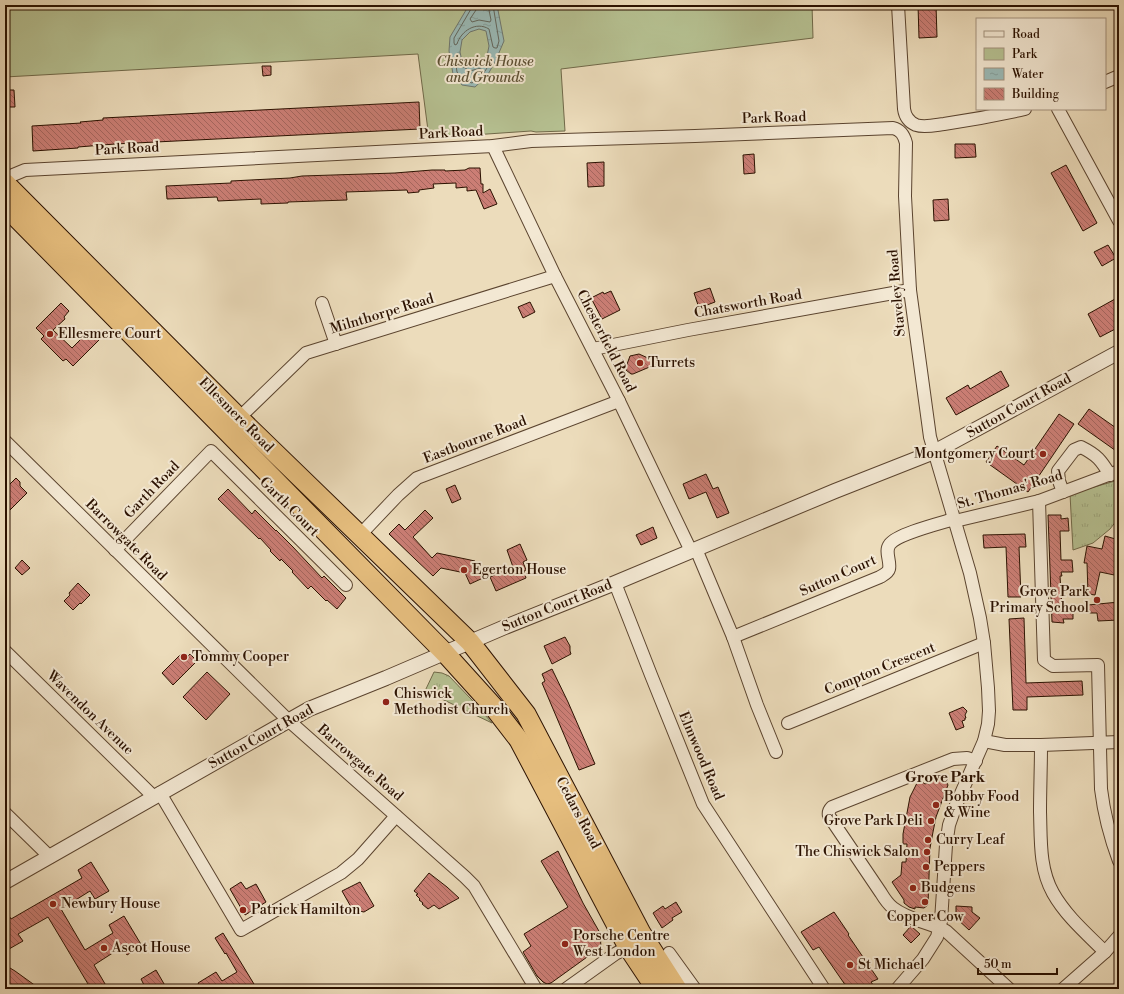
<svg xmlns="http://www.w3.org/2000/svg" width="1124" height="994" font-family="'Libre Bodoni',serif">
<defs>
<pattern id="grass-tufts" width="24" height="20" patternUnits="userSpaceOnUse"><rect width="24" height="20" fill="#b6c192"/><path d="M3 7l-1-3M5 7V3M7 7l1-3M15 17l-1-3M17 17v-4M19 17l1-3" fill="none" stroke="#9da57c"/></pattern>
<pattern id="water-ripples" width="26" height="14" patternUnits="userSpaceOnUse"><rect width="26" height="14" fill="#9abab7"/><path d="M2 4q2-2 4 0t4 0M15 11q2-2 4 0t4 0" fill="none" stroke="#859f9c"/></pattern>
<pattern id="building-back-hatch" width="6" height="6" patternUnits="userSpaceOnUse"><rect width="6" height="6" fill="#cb7e75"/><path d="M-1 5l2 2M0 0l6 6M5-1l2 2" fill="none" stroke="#a5665e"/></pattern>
</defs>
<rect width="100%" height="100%" fill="#ecdcbb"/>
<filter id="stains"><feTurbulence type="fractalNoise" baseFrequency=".005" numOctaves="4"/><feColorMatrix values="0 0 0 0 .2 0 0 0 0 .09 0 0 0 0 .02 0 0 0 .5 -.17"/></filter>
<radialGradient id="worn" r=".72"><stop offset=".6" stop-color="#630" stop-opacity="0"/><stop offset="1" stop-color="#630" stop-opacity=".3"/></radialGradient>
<g fill="url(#grass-tufts)" stroke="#706949">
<path d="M1115,481L1117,520L1110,529L1093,543L1073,550L1070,494Z"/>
<path d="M434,672L442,673L449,676L471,699L492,723L425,691Z"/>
</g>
<path fill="#b6c192" stroke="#706949" d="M5,5H812L813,38L561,69L565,131L536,132L531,131L429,138L418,54L5,77Z"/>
<path fill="url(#water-ripples)" stroke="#6e766e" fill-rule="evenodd" d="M469,5H497L504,41L495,62L487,76L475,87L462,85L453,74L449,51L450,37ZM479,29L486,31L489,46L487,56L480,64L470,67L462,61L460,52L462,40L470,32Z"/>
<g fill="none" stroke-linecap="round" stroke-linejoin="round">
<g stroke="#62665c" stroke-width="1">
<path d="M472,5L471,9L454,38V43L455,45L457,44C461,31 476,21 489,29L493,47L495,48H497L499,41L493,5"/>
<path d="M477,5L476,10L470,19L472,22L479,20L490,22L491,20L488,5"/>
<path d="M457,63L470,71L481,68L484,66H486L487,68L483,74L472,83L463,80L457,72L456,65Z"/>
</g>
</g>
<g fill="url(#building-back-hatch)" stroke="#2b1100">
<path d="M918,5H936L937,37L919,38Z"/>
<path d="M262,66H271V75L263,76Z"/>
<path d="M5,90H14L15,107H5Z"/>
<path d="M419,102L420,129L115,144L78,147V148L33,151L32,126L81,123L80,122L103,120V118Z"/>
<path d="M955,144H975L976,157L955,158Z"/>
<path d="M754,154L755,173L744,174L743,155Z"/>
<path d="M604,162V186L588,187L587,163Z"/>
<path d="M1066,165L1097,223L1083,231L1051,173Z"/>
<path d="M469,168H480L481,184H483V193L490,189L497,204L484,209L476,190L467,191V187L456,188V183L433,184L434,188L419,190V192L408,193L407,190L346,192L347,200L288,202V203L261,204V199L218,201L217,197L167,199L166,186L231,183V181L290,178L302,176L395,173L432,170H445V171L465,170Z"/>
<path d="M948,199L949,220L934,221L933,200Z"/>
<path d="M1108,245L1116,258L1102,266L1094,252Z"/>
<path d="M710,288L715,302L699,308L694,293Z"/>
<path d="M611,291L620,310L602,319L591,298L603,292L604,294Z"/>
<path d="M1115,299L1119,305V327L1100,337L1088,314Z"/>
<path d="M530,302L535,312L523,318L518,307Z"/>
<path d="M61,303L69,311L64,317L65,319L53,330L72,348L83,337L85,339L91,333L99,340L73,366L66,359L63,361L41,339L44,336L36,328Z"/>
<path d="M639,354L659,363L633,374H631L626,370V367L630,356Z"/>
<path d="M1001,371L1009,386L956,415L946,398L968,385L970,389Z"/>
<path d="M1089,409L1119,430V453L1078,424Z"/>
<path d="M1059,414L1074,424L1028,492L986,462L997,446L1024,465Z"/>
<path d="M706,474L713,489L718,487L729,513L717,518L706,492L689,499L683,484Z"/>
<path d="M16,478L20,482V486L27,493L10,510L5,506V489Z"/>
<path d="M455,485L461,499L452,503L446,489Z"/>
<path d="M228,489L252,514L255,510L276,531V530L293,547L322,578L324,576L346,598L337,609L327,600L326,601L311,586L308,589L292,572L293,571L281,559L280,561L270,551L271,550L260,538L259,539L218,499Z"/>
<path d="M425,510L433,518L413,537L432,558L437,553L475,561L483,578L470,584L465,573L441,568L433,576L415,559L389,534L399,524L405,530Z"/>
<path d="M1048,515H1061V519L1068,518L1069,531H1060L1061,560H1072L1073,572H1061L1062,576H1060L1062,607L1073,606V619H1063L1064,623L1052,622Z"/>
<path d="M653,527L657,538L641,545L636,535Z"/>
<path d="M1025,534L1026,547H1019L1021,597H1008L1006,547L984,548L983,535Z"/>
<path d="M1105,536L1119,540V576L1100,572L1095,595L1088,594L1087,563H1084L1087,546L1102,549Z"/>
<path d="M520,544L527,560L523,562L526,570L524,571L526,578L496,591L490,577L513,567L507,550Z"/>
<path d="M22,560L30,568L22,575L15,568Z"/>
<path d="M78,583L90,595L81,604L80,603L73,610L64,601L70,595L69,593Z"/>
<path d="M1119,602V620L1098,621L1097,613H1088V605Z"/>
<path d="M1024,618L1026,683L1082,681L1083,695L1027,697V710H1013L1009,619Z"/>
<path d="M565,637L570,646V651L571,654L552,664L544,646Z"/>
<path d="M181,654L186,658L190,654L197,661L173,685L162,673Z"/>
<path d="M552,669L568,702L595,764L579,770L542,683L545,681L542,674Z"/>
<path d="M207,672L230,694L206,720L183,697Z"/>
<path d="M963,707L967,711L965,715L966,718H965V720L962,721L964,727L956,730L949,713Z"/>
<path d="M933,780L946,781L948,785L936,817L933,832L930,848L928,905L924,908L915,907V909L909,907L904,903V900L892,882L901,875L902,862H906L907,844H903V834L910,797L917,783L921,781L925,784Z"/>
<path d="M558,851L583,903L600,933L601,947L551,983L547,984L543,982L537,976L523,952L531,946L524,934L568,907L541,861Z"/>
<path d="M91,862L109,891L95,899L90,891L61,909L85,950L113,933L109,925L124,916L142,946L127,955L122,947L94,965L108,989H91L48,917L18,934L23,941L9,949L5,941V909L11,919L82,878L78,870Z"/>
<path d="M429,873L447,887L459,898L439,909L434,905L428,909L422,904L423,903L419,900L420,899L416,895L418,894L414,891Z"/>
<path d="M241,882L246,889L256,884L266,902L245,915L230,889Z"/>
<path d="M360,882L374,906L364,912L359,911L355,914L342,891Z"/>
<path d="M676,902L682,912L672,918L673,920L662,928L653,913L663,906L665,909Z"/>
<path d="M956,906L972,907V912L980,918L969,930L956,918Z"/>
<path d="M834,912L849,934L848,935L878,979L871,982L876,989H848L819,947L813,950L801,932Z"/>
<path d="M911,926L920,934L911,943L903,935Z"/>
<path d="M223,933L257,989H209L213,986L208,989H201L198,983L216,972L222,981L237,972L226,953L225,954L215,938Z"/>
<path d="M5,965L15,971L40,989H16L5,981Z"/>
<path d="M156,970L167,989H146L141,979Z"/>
</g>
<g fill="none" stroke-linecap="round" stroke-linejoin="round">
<g stroke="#5b442f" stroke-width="14">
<g id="minor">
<path d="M898,5L904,109C905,116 909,122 916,125C924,128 936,125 944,124C971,120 998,115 1025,109"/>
<path d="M1105,82L1119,76"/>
<path d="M1058,109L1119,221"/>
<path d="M493,146L555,276L619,401L691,551"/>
<path d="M5,182L13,175L25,170L493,146L531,141L695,136L893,128C901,130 904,135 906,143L905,196L910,290L930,437L970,573L980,618L984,643L988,688L989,711L988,724L984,741L956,805L949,825L946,845L941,921L937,937L923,959L897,989"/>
<path d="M322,303L336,344"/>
<path d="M593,349L688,330L910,290"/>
<path d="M239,418L306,353L555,276"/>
<path d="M5,441L288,720L465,877L474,886L536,989"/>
<path d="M1063,492L1059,481L1058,471L1074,450L1081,447C1097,455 1101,460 1110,475"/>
<path d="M1039,501L1044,660L1053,666L1098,665L1101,789C1104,814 1110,837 1119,861"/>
<path d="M955,521L1039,501L1119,471"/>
<path d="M359,536L398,495L417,478L619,401"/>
<path d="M696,549L733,637L757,705L776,752"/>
<path d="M115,550L211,451L346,585"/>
<path d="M615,583L651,675L703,804L824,989"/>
<path d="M733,637L880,577C883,575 888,573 889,569C891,561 884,551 890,544C897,534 941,523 954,519"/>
<path d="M5,651L154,797"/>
<path d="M788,723L984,643"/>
<path d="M984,741L1005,745H1041L1119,742"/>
<path d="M1041,745C1041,767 1040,790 1040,812C1041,839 1039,868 1053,893C1066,916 1086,933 1105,952"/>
<path d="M976,761L967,758L953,759L832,807C829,810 828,812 829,816L881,893C884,898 888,904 893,908C908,920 929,922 946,931L1009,989"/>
<path d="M160,793L241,930L341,873L358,859L396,816"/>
<path d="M5,813L50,857"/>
<path d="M669,953L695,989"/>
<path d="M566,989L615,954L628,947"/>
<path d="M1063,989L1105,952L1119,936"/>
</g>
</g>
<g stroke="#5b442f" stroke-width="16">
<path id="tertiary" d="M5,882L309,709L386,678L505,627L615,583L835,491L934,452L1119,352"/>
</g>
<g stroke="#2b1100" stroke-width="21">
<g id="trunk">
<path d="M5,183L239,418L470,642L526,714L641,933L677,989"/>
<path d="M5,206L445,653L492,705L519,740L628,947L656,989"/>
</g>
</g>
<use href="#minor" stroke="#f3e8d3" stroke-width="12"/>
<use href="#tertiary" stroke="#f3e8d3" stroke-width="14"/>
<use href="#trunk" stroke="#e6be7e" stroke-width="19"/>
</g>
<g fill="#8f2418" stroke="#f3e8d3" stroke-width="1.5">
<circle cx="50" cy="334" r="4"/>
<circle cx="640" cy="363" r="4"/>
<circle cx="1043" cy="454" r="4"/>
<circle cx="464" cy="570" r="4"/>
<circle cx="1097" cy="600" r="4"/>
<circle cx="184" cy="657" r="4"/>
<circle cx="386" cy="702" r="4"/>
<circle cx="936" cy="805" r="4"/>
<circle cx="931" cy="821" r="4"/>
<circle cx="928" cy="840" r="4"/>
<circle cx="927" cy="852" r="4"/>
<circle cx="926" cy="867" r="4"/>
<circle cx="913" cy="888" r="4"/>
<circle cx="925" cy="902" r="4"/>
<circle cx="53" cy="904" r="4"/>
<circle cx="243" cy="910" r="4"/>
<circle cx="565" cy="944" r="4"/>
<circle cx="104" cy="948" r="4"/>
<circle cx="850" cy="965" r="4"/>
</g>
<g text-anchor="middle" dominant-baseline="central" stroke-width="4" stroke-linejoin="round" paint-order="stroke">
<g font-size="14" font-style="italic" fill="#5c4f33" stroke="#f3e8d3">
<text x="485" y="62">Chiswick House<tspan x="485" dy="16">and Grounds</tspan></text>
</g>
<g font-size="14" fill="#2b1100" stroke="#f3e8d3">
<text transform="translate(774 118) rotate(-2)">Park Road</text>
<text transform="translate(451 133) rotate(-3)">Park Road</text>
<text transform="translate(127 149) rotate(-3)">Park Road</text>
<text transform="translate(897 293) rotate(-95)">Staveley Road</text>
<text transform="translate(748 304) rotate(-10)">Chatsworth Road</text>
<text transform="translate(382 314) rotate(-17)">Milnthorpe Road</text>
<text transform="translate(606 341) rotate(63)">Chesterfield Road</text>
<text transform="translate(1019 406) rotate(-29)">Sutton Court Road</text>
<text transform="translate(236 415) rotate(45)">Ellesmere Road</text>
<text transform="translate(475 440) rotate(-21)">Eastbourne Road</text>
<text transform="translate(152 490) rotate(-46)">Garth Road</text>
<text transform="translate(1010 490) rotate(-16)">St. Thomas' Road</text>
<text transform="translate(289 507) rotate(45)">Garth Court</text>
<text transform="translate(126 540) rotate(45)">Barrowgate Road</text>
<text transform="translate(838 576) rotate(-24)">Sutton Court</text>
<text transform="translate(557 606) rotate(-22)">Sutton Court Road</text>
<text transform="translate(880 669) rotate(-22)">Compton Crescent</text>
<text transform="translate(90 713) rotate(44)">Wavendon Avenue</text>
<text transform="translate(261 737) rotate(-29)">Sutton Court Road</text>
<text transform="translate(701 756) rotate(67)">Elmwood Road</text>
<text transform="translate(360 763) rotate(41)">Barrowgate Road</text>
<text transform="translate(578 813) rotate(62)">Cedars Road</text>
</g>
<g font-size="14" fill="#2b1100" stroke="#f3e8d3" text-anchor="start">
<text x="58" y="334">Ellesmere Court</text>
<text x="648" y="363">Turrets</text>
<text x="1035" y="454" text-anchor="end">Montgomery Court</text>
<text x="472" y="570">Egerton House</text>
<text x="1089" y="592" text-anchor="end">Grove Park<tspan x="1089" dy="16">Primary School</tspan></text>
<text x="192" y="657">Tommy Cooper</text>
<text x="394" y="694">Chiswick<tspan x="394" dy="16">Methodist Church</tspan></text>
<text x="944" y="797">Bobby Food<tspan x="944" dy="16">&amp; Wine</tspan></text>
<text x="923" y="821" text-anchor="end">Grove Park Deli</text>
<text x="936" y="840">Curry Leaf</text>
<text x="919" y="852" text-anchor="end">The Chiswick Salon</text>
<text x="934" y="867">Peppers</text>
<text x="921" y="888">Budgens</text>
<text x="61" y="904">Newbury House</text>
<text x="251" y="910">Patrick Hamilton</text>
<text x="925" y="917" text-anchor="middle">Copper Cow</text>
<text x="573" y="936">Porsche Centre<tspan x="573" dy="16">West London</tspan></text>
<text x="112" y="948">Ascot House</text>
<text x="858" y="965">St Michael</text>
</g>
<g font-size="15" font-weight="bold" fill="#2b1100" stroke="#f3e8d3">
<text x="945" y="777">Grove Park</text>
</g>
</g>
<rect width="1124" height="994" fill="none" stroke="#ecdcbb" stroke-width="20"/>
<rect x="6" y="6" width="1112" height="982" fill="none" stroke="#2b1100" stroke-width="2"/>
<rect x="10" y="10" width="1104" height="974" fill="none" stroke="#2b1100"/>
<rect x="976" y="18" width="130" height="92" fill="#f3e8d3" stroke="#a3927f"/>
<rect x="984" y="31" width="20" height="6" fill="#f3e8d3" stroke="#a3927f"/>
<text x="1012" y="38" font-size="12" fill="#2b1100">Road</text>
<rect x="984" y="48" width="20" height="12" fill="#b6c192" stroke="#a3927f"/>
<text x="1012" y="58" font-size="12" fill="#2b1100">Park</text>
<rect x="984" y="68" width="20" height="12" fill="url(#water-ripples)" stroke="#a3927f"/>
<text x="1012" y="78" font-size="12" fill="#2b1100">Water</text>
<rect x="984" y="88" width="20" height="12" fill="url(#building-back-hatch)" stroke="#a3927f"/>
<text x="1012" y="98" font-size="12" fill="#2b1100">Building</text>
<path d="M978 968v6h79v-6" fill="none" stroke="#2b1100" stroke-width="2"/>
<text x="984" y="968" font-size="12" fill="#2b1100" stroke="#f3e8d3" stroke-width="3" paint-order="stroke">50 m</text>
<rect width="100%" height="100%" filter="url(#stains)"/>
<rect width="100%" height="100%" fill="url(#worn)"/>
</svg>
